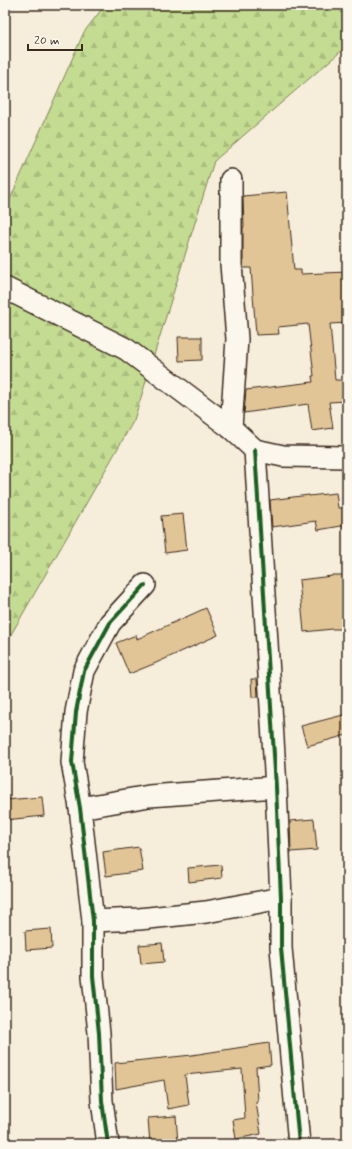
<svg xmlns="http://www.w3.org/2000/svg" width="352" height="1149" font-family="Mynerve,sans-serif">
<defs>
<pattern id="forest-firs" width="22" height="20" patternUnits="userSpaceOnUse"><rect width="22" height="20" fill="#c4dc92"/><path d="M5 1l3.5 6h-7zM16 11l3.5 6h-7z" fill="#a9bd7d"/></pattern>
</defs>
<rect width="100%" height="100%" fill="#f6eddb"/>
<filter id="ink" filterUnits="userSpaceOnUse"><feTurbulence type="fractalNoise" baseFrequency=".025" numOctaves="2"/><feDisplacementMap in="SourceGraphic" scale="8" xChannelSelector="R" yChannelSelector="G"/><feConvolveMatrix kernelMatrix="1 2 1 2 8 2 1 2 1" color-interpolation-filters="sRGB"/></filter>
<g filter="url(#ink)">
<path fill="url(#forest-firs)" stroke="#808358" d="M105,5H347V46L214,161L134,420L5,645V221L8,204L84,32Z"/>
<g fill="#e2c596" stroke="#3b2a1e">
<path d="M287,192L294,270H301V274L347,272V323L330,324L335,380H347V401L329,402L333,428L312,431L308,404L244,413L246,390L313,382L312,376H314L308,324L278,327L279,334L256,335L251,268H243V228L244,227L243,196Z"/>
<path d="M178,337H202V360L179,361Z"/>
<path d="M336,493L338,508H347V525L318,530L316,521L272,527L270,500L309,495V496Z"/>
<path d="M183,514L187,550L165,553L161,516Z"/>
<path d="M332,575H347V629H332L304,632L299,580L332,576Z"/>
<path d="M206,608L218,635L156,663L129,674L116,643L136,635L137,639Z"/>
<path d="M251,679H257L258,697H252Z"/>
<path d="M347,714V735L307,746L301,726Z"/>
<path d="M42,797L44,816L5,820V800Z"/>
<path d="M314,819L317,850L291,852L290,821Z"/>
<path d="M139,847L143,871L106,876L103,852Z"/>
<path d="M221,865L222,878L189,882L188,868Z"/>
<path d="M51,929L52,948L26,950L25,931Z"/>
<path d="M162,943L164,962L141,964L139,945Z"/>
<path d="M269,1043L271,1065L256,1067L258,1102H256L261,1134L236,1139L233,1120L245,1118L242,1069L185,1075L189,1105L168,1109L164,1080L116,1089L115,1063L192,1055Z"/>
<path d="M176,1116L178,1144H150L148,1118Z"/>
</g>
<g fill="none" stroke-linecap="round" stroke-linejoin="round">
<g stroke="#3b2a1e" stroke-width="24">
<g id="minor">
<path d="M5,288L126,349L231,428L255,450L283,456L347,457"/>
<path d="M231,428L237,339L231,264V180"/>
<path d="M255,450L276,787L281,898V948L299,1144"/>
<path d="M80,808L149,796L276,787"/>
<path d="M93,921L139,919L206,912L281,898"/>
<path d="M108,1144L102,1101L99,1033L93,976V921L80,808L72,762L76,712L84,671L110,623L145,585"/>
</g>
</g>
<use href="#minor" stroke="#fbf7ec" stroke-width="21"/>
<g stroke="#fbf7ec" stroke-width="6">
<g id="cycleway">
<path d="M255,450L276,787L281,898V948L299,1144"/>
<path d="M108,1144L102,1101L99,1033L93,976V921L80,808L72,762L76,712L84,671L110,623L145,585"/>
</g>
</g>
<use href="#cycleway" stroke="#1b5e20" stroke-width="4"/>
</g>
</g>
<rect width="352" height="1149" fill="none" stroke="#fbf7ec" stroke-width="20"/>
<rect x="10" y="10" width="332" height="1129" fill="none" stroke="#3b2a1e" stroke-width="1.5" filter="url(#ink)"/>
<path d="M28 44v6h54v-6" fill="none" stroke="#3b2a1e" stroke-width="2"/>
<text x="34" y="44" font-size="12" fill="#3b2a1e" stroke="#fbf7ec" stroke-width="3" paint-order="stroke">20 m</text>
</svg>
